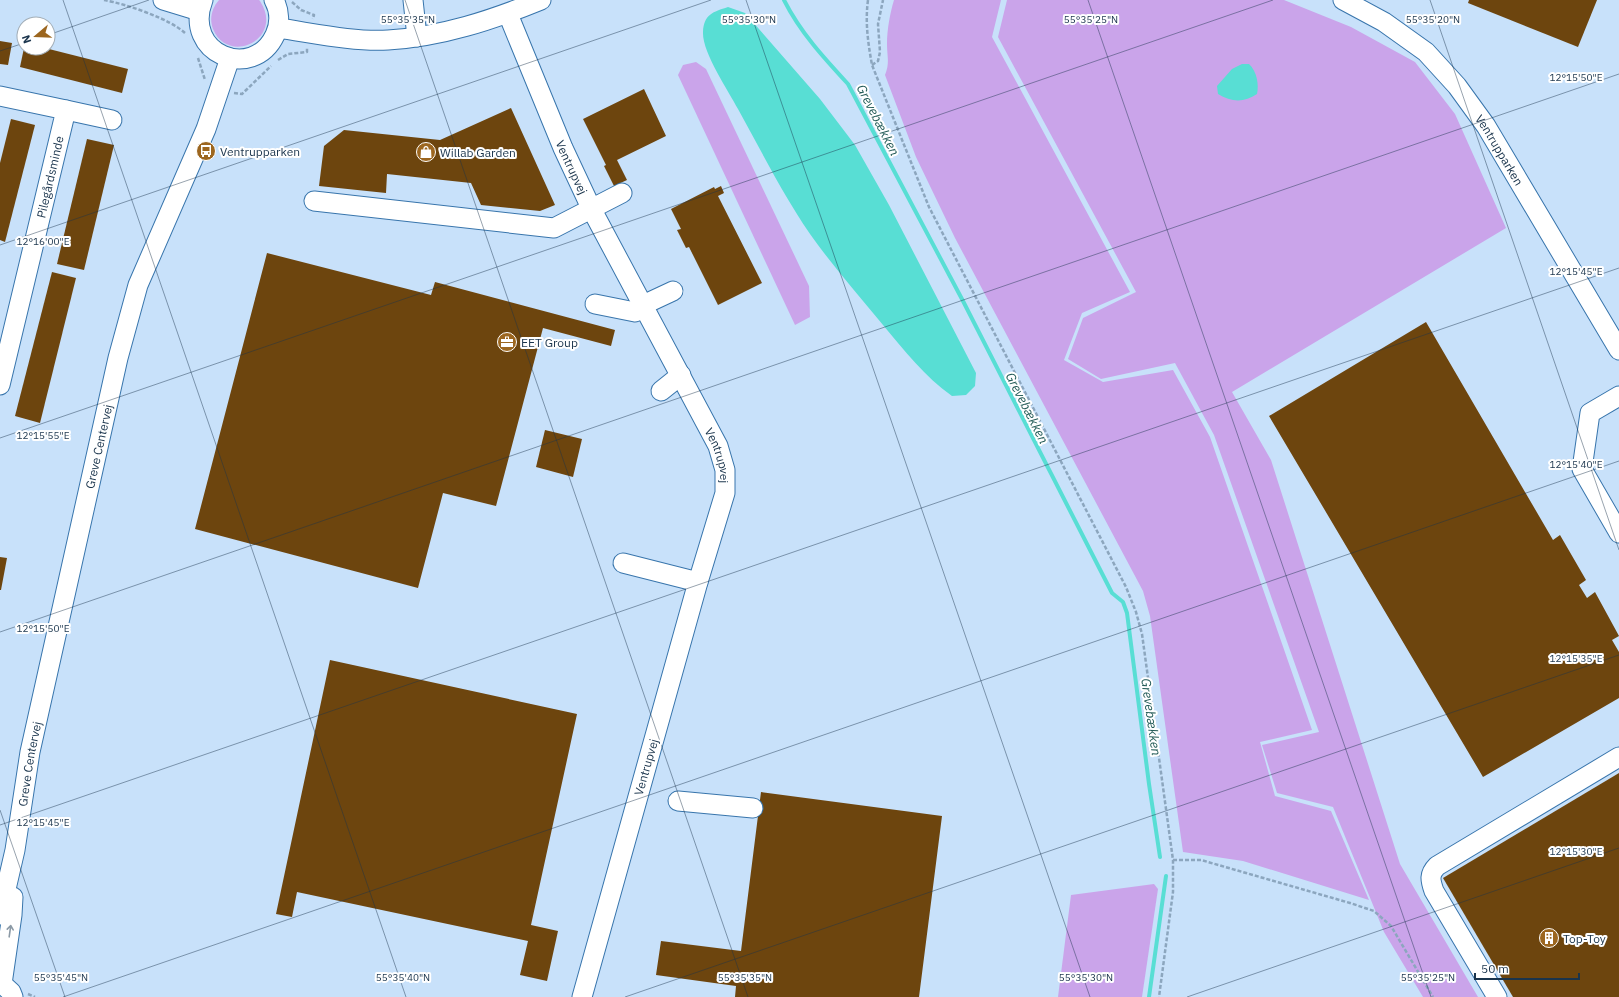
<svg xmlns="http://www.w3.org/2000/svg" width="1619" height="997" font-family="'IBM Plex Sans',sans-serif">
<rect width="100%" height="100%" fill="#c8e1fa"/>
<g fill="#caa4ea">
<path d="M219,0H259L260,1C285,39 228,66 213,29C209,18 212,8 219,0Z"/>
<path d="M894,0H1001L992,37L1130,292L1082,313L1064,360L1103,382L1173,370L1210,437L1312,730L1260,742L1275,796L1331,811L1369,900L1243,861L1183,852L1150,616L1143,591L955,238L916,157L885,75C890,63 887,56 887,44C887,30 890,13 894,0Z"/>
<path d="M1007,0H1284L1351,27L1415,62L1455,114L1506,228L1232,392L1271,460L1400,864L1478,997H1423L1384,932L1333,807L1277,793L1262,745L1319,732L1214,435L1175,363L1101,379L1068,359L1083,318L1136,292L998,37Z"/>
<path d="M696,62L706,69L809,286L810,317L795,325L678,75L683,65Z"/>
<path d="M1154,884L1158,889L1142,997H1058L1071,895Z"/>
</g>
<g fill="#58ded4">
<path d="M728,7L745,13L820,99L855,145L889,205L976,373L975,386L966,395L952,396C925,377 904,350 883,325C861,298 838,272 818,245C787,203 763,154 738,109C728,90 702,52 703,32C704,14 713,12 728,7Z"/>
<path d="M1242,64H1249C1257,71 1259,85 1257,94C1244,103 1231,102 1218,94L1217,86L1232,69Z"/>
</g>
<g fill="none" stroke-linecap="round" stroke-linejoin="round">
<g stroke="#58ded4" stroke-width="4">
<path d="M784,0C800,32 824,58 848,84L963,301L1112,593L1123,602L1127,613L1149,784L1160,857"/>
<path d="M1149,997L1166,876"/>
</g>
</g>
<g fill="#6d450e">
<path d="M1469,0H1597L1578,47L1468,3Z"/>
<path d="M0,41L12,43L8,65L0,64Z"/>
<path d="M24,48H45L128,69L122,93L20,67Z"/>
<path d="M644,89L666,136L617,160L627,180L614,186L604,166L606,165L583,119Z"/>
<path d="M511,108L555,205L540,211L481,205L471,183L387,174L386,193L319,186L324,146L344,130L440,140Z"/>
<path d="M11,119L35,125L5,242L0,240V163Z"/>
<path d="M87,139L114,145L84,270L57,264Z"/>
<path d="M721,186L724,193L718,196L762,283L718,305L689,247L686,248L677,230L681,229L671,209L714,187L715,189Z"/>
<path d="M267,253L431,295L435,282L615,330L611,346L543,328L496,506L443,493L418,588L195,529Z"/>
<path d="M52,272L76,278L40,423L15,416Z"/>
<path d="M1426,322L1553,540L1560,535L1586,580L1579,585L1587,598L1595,592L1619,636L1612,640L1619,652V698L1483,777L1269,416Z"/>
<path d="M545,430L582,439L573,477L536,467Z"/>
<path d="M0,557L7,558L1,590H0Z"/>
<path d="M330,660L577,714L531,925L558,931L547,981L520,975L528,941L297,892L292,917L276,914Z"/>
<path d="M1619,773V997H1513L1443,878Z"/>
<path d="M761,792L942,816L919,997H735L736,986L656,975L661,941L741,951Z"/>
</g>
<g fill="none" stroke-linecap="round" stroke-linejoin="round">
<g stroke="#3875ac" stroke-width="21">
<g id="minor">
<path d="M163,0L199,11"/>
<path d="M203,0C182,54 253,82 275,35C280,24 280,11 274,0"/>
<path d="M413,0L417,37"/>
<path id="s1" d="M1343,0L1384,22L1426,52L1457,86L1486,126L1619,350"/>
<path id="s2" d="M508,14L563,148L592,210L718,446L725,470V493L698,582L582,997"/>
<path d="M278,28C313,33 353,42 388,40C441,37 492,20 541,0"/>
<path d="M0,96L66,110L0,385"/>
<path d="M66,110L112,120"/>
<path d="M314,201L554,228L622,193"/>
<path d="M595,304L635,312L644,308"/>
<path d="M643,305L673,291"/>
<path d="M661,391L681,375"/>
<path d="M1619,396L1590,413L1582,469L1619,533"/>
<path d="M623,563L698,582"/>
<path d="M678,801L753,808"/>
<path id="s3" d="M0,915L15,850L30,752L118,358L138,285L206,129L230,58"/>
<path d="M0,982L11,992L13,997"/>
<path d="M2,984L12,915L13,897"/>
<path d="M1497,997L1434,891C1430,880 1429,874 1437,866L1619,757"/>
</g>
</g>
<g stroke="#8ca6be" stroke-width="2.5" stroke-dasharray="4 2" stroke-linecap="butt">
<path d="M104,0C126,4 171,19 186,34"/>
<path d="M868,0C865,22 868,43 872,65L929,207L1126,587L1136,612L1142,634L1173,860V892L1159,997"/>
<path d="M292,2L301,10L314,15L313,19"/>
<path d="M198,58L205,80"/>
<path d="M278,60L288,54L307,52V47"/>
<path d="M872,65L878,61L880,52L878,24L883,0"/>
<path d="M234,93L242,94L271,66"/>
<path d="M1173,860H1201L1350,903L1374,911L1391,926L1433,997"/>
<path d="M28,994L35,997"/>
</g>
<use href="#minor" stroke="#fff" stroke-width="19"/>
</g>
<defs><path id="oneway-shaft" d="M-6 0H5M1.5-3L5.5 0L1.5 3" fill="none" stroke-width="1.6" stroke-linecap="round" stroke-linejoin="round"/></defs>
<use stroke="#8c9aa6" href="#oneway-shaft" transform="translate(10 931) rotate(-82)"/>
<path fill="none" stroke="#1a344c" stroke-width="1" stroke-opacity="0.45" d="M63,0L406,997M405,0L748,997M746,0L1090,997M1088,0L1431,997M1430,0L1619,550M48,35L149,0M0,51L24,43M0,245L711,0M0,438L1273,0M0,632L1619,74M0,810L65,997M0,825L1619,268M63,997L1619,461M625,997L1619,655M1187,997L1619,848"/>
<defs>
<g id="bus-disc" transform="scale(1)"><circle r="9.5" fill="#9c661f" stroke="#fff"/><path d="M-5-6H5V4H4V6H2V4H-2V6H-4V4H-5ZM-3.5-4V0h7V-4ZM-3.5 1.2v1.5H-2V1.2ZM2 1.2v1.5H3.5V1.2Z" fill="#fff"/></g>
<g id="shop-disc" transform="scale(1)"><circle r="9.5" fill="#9c661f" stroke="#fff"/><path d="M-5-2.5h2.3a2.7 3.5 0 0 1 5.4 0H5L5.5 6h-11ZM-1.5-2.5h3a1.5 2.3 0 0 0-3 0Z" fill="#fff"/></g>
<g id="office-disc" transform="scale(1)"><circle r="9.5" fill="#9c661f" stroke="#fff"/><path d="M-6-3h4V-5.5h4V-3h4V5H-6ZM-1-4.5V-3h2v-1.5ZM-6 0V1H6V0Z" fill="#fff"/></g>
<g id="building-disc" transform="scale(1)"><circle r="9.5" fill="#9c661f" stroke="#fff"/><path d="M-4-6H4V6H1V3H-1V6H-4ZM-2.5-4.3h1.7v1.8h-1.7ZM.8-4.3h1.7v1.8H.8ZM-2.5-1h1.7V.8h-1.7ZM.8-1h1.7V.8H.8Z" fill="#fff"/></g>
</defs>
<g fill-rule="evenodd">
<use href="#bus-disc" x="206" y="151"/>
<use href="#shop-disc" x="426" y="152"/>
<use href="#office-disc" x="507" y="342"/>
<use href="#building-disc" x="1549" y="938"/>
</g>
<g text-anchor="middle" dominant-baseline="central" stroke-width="4" stroke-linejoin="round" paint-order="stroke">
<g font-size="12" fill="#1a344c" stroke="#fff">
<text stroke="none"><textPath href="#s1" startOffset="221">Ventrupparken</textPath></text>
<text stroke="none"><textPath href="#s2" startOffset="166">Ventrupvej</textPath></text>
<text transform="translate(50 177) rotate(-77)">Pilegårdsminde</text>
<text stroke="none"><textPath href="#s3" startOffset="479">Greve Centervej</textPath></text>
<text stroke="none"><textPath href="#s2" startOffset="490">Ventrupvej</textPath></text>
<text stroke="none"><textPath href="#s3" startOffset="154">Greve Centervej</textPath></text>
<text transform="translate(646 767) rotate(-74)">Ventrupvej</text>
</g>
<g font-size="12" fill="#1a344c" stroke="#fff" text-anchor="start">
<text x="220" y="151">Ventrupparken</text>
<text x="440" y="152">Willab Garden</text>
<text x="521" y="342">EET Group</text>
<text x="1563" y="938">Top-Toy</text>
</g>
<g font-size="13" font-style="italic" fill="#235b57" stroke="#fff">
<text transform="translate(878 120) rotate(63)">Grevebækken</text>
<text transform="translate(1027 408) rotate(63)">Grevebækken</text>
<text transform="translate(1151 717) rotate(82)">Grevebækken</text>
</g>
</g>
<g font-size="10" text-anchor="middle" fill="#1a344c" stroke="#fff" stroke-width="4" stroke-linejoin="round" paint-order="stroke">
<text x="1091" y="23">55°35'25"N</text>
<text x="1433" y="23">55°35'20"N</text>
<text x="408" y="23">55°35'35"N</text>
<text x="749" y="23">55°35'30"N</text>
<text x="1576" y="81">12°15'50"E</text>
<text x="43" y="245">12°16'00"E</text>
<text x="1576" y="275">12°15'45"E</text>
<text x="43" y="439">12°15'55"E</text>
<text x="1576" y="468">12°15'40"E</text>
<text x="43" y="632">12°15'50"E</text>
<text x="1576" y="662">12°15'35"E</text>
<text x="43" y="826">12°15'45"E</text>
<text x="1576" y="855">12°15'30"E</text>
<text x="61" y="981">55°35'45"N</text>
<text x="403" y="981">55°35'40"N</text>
<text x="745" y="981">55°35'35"N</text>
<text x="1086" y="981">55°35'30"N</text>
<text x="1428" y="981">55°35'25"N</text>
</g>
<g transform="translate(36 36) rotate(251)"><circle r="19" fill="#ffffff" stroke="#a3aeb7"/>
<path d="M0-3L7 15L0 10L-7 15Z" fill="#9c661f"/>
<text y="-6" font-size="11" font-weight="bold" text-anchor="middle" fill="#1a344c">N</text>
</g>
<path d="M1475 973v6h104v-6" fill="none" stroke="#1a344c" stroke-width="2"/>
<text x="1481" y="973" font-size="12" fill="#1a344c" stroke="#ffffff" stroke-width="3" paint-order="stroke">50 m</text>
</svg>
